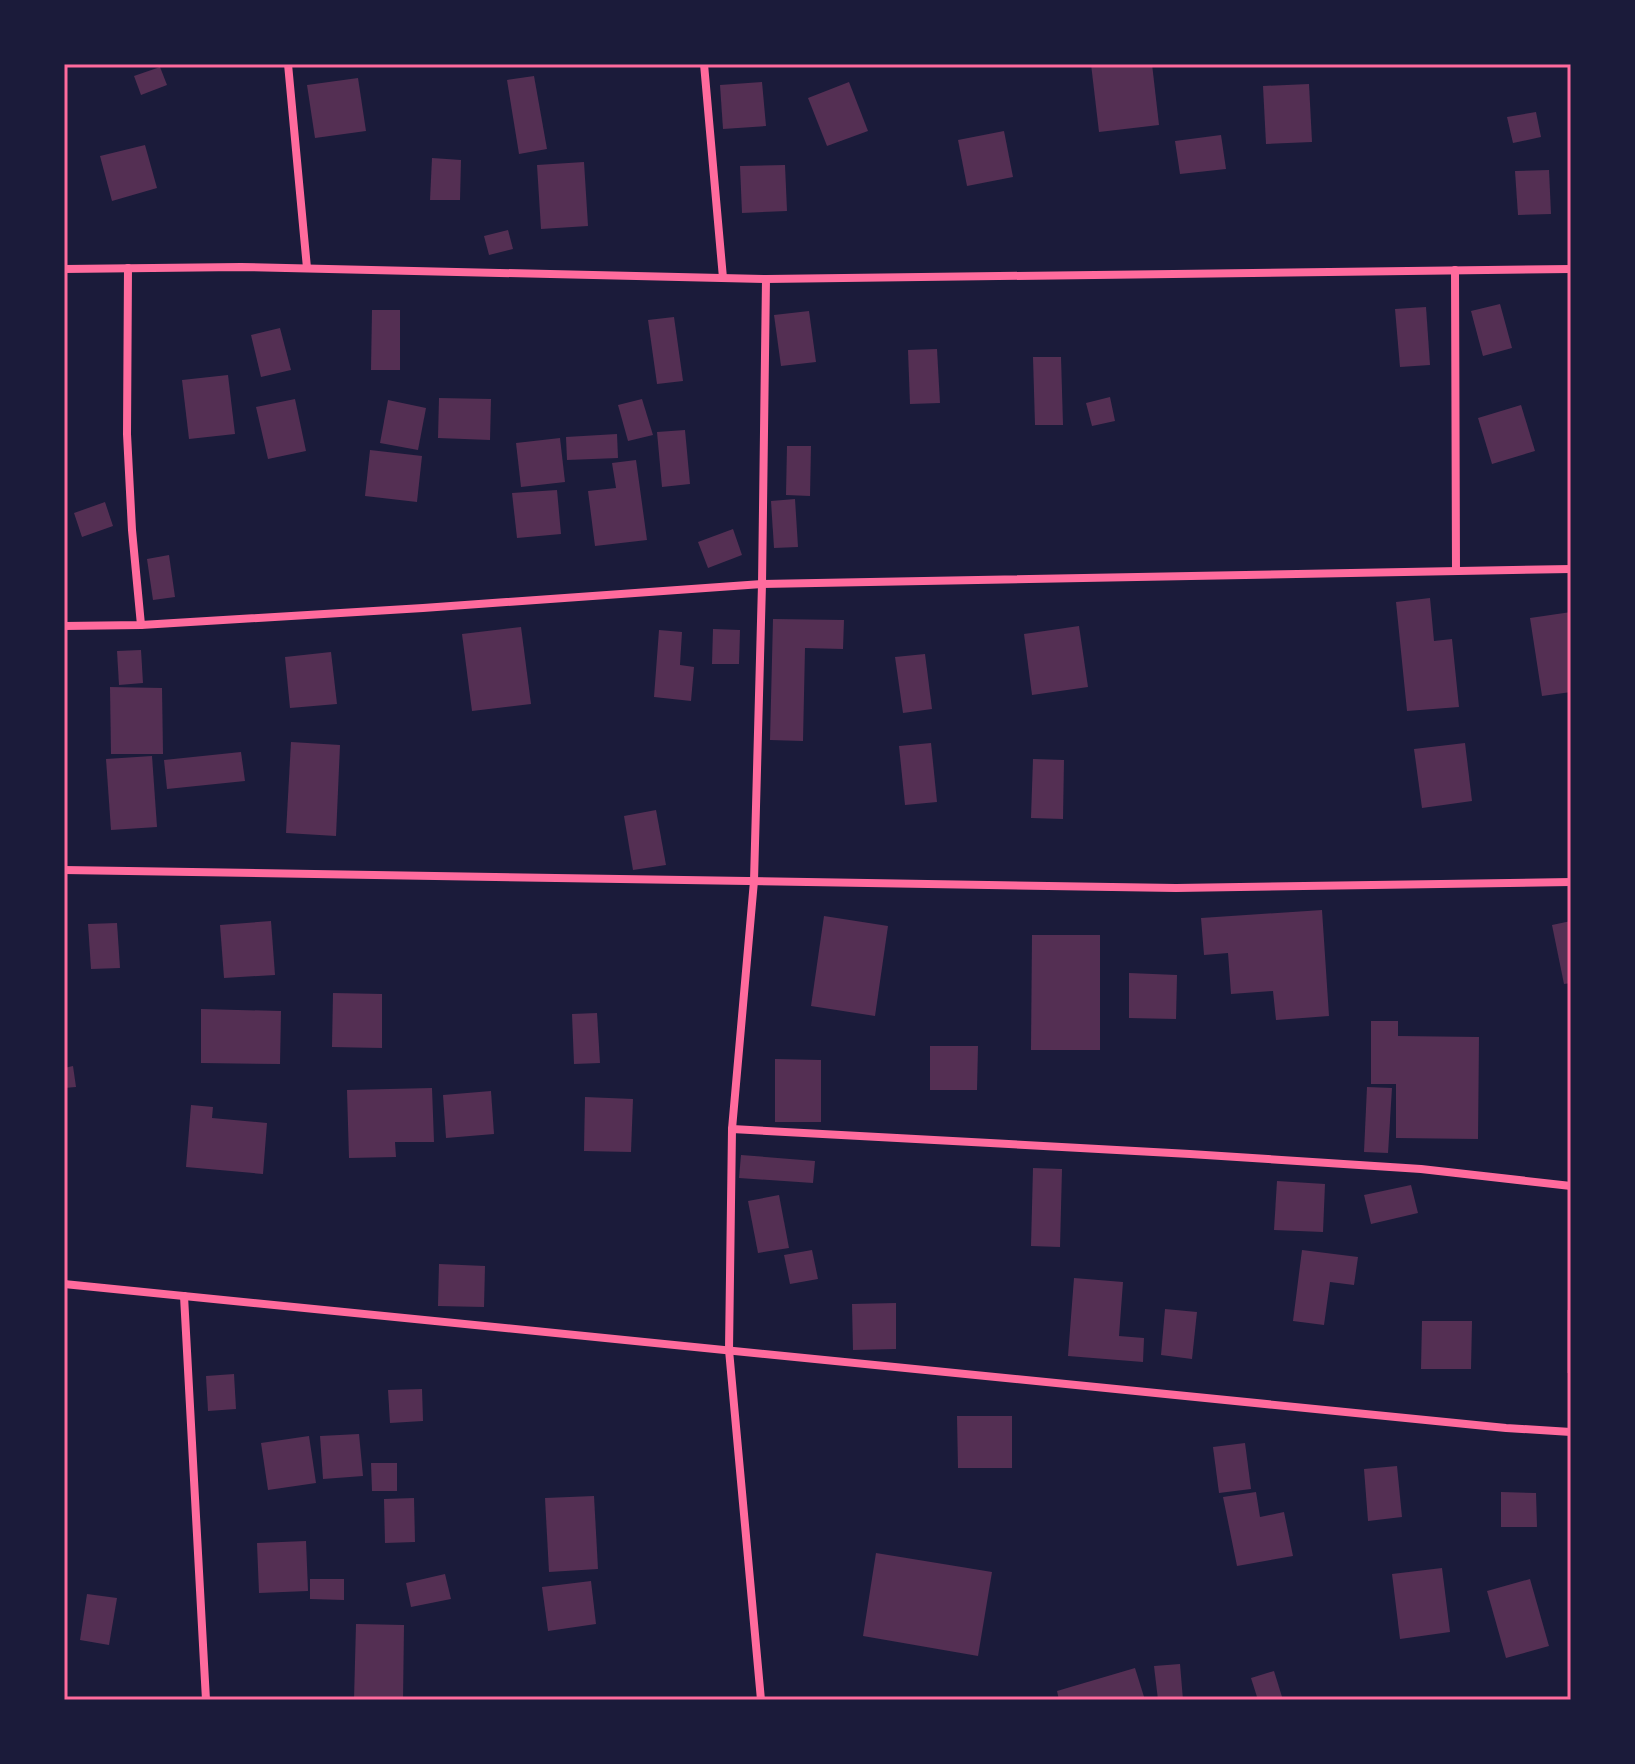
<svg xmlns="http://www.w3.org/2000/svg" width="1635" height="1764" font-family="Bitter,serif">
<rect width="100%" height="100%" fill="#1b1b3a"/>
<g fill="#542f53">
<path d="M1091,64H1152L1159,125L1099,132Z"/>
<path d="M160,67L167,85L141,95L134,76Z"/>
<path d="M534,76L547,149L519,154L507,80Z"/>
<path d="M358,78L366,131L315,138L307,85Z"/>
<path d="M762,82L766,126L723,129L720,85Z"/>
<path d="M849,82L868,131L827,146L808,98Z"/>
<path d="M1309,84L1312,142L1266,144L1263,86Z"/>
<path d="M1536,112L1541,137L1513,143L1507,117Z"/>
<path d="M1004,131L1013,177L967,186L958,140Z"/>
<path d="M1221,135L1226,169L1180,174L1175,141Z"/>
<path d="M145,145L157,188L112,201L100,156Z"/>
<path d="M432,158L461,160L460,200H430Z"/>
<path d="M584,162L588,226L541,229L537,165Z"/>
<path d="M785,165L787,211L742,213L740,166Z"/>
<path d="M1549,170L1551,214L1518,215L1515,171Z"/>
<path d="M508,230L513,249L489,255L484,236Z"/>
<path d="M1500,304L1512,348L1483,356L1471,311Z"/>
<path d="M1426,307L1430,365L1400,367L1395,309Z"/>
<path d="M372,310H400V370H371Z"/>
<path d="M809,311L816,362L781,366L774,315Z"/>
<path d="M674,317L683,381L657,384L648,320Z"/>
<path d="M280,328L291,370L261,377L251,335Z"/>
<path d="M937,349L940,403L910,404L908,350Z"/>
<path d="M1033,357H1061L1063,425H1035Z"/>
<path d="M228,375L235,434L189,439L182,380Z"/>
<path d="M1110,397L1115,421L1092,426L1086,403Z"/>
<path d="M439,398L491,399L490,440L438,438Z"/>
<path d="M295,399L306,451L268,459L256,407Z"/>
<path d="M642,399L653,435L628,441L618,405Z"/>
<path d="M388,400L426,408L418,450L380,443Z"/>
<path d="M1521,405L1535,451L1492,464L1478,418Z"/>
<path d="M685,430L690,484L662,487L657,432Z"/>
<path d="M617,434L618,458L567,460L566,437Z"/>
<path d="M560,438L565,482L521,487L516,443Z"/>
<path d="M787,446H811L810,496L786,495Z"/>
<path d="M370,450L422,456L417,502L365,496Z"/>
<path d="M636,460L647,540L595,546L588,491L616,488L612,463Z"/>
<path d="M557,490L561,534L517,538L512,493Z"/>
<path d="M795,499L798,547L774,548L771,501Z"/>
<path d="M105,502L113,526L82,537L74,513Z"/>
<path d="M733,529L742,555L708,568L698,542Z"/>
<path d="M169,555L175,597L153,600L147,559Z"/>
<path d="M1430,598L1434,641L1452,639L1459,707L1407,711L1396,602Z"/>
<path d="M1571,612V692L1542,696L1530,618Z"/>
<path d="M773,619L844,620L843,649L805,648L803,741L770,740Z"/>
<path d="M1079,626L1088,687L1032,695L1024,634Z"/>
<path d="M521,627L531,704L472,711L462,634Z"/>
<path d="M713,629L740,630L739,664H712Z"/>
<path d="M659,630L682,632L680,665L694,667L691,701L654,697Z"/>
<path d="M141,650L143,683L119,685L117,651Z"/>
<path d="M331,652L337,704L290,708L285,657Z"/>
<path d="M925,654L932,709L903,713L895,657Z"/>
<path d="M110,687L162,688L163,754H111Z"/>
<path d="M291,742L340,745L336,836L286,833Z"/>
<path d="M931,743L937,802L905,805L899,746Z"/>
<path d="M1465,743L1472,801L1422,808L1414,749Z"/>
<path d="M241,752L245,781L167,789L164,760Z"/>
<path d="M152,756L157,827L111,830L106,759Z"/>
<path d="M1033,759L1064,760L1063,819L1031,818Z"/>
<path d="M656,810L666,865L633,870L624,816Z"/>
<path d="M1322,910L1329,1016L1276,1020L1273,991L1231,994L1228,953L1204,955L1201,918Z"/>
<path d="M824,916L888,926L875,1016L811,1006Z"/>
<path d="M271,921L275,975L224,978L220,925Z"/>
<path d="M1571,921V983L1564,984L1552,925Z"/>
<path d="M117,923L120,968L91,969L88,924Z"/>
<path d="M1032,935H1100V1050H1031Z"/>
<path d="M1129,973L1177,975L1176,1019L1129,1018Z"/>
<path d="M333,993L382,994V1048L332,1047Z"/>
<path d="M201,1009L281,1011L280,1064L201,1063Z"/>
<path d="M597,1013L600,1063L574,1064L572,1014Z"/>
<path d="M1371,1021H1398V1036L1479,1037L1478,1139L1396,1138V1084H1371Z"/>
<path d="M930,1046H978L977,1090H930Z"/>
<path d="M775,1059L821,1060V1122H775Z"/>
<path d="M73,1066L76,1087L64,1088V1068Z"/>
<path d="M1367,1087L1392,1088L1388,1153L1364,1152Z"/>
<path d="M432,1088L434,1142H395L396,1157L349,1158L347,1090Z"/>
<path d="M491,1091L494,1134L446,1138L443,1095Z"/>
<path d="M585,1097L633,1099L631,1152L584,1151Z"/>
<path d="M191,1105L213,1107L212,1118L267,1123L263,1174L186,1167Z"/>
<path d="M741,1155L815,1161L813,1183L739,1178Z"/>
<path d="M1033,1168L1062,1169L1060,1247L1031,1246Z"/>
<path d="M1277,1181L1325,1184L1323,1232L1274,1230Z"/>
<path d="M1411,1185L1418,1213L1371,1224L1364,1195Z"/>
<path d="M779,1195L789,1248L758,1253L748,1201Z"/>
<path d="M812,1250L818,1279L790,1284L784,1255Z"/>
<path d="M1302,1250L1358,1257L1354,1285L1330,1282L1324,1325L1293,1321Z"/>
<path d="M439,1264L485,1266L484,1307L438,1306Z"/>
<path d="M1074,1278L1123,1282L1119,1336L1144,1338L1143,1362L1068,1356Z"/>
<path d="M896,1303V1349L853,1350L852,1304Z"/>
<path d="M1165,1309L1197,1312L1192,1359L1161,1355Z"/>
<rect x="1567" y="1310" width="4" height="63"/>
<path d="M1422,1321H1472L1471,1369H1421Z"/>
<path d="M234,1374L236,1409L208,1411L206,1376Z"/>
<path d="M422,1389L423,1421L390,1423L388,1390Z"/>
<path d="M957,1416H1012V1468H958Z"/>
<path d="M359,1434L363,1476L323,1479L320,1436Z"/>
<path d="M309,1436L316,1483L268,1490L261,1443Z"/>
<path d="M1245,1443L1251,1489L1219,1493L1213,1447Z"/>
<path d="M371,1463H397V1491H372Z"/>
<path d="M1397,1466L1402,1517L1368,1521L1364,1469Z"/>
<path d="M1256,1492L1260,1517L1284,1512L1293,1556L1237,1566L1223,1497Z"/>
<path d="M1501,1492L1536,1493L1537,1527H1501Z"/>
<path d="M594,1496L598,1569L549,1572L545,1498Z"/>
<path d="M414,1498L415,1542L385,1543L384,1499Z"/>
<path d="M306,1541L308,1591L259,1593L257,1543Z"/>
<path d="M876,1553L992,1572L978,1656L863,1636Z"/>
<path d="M1442,1568L1450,1632L1400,1639L1392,1574Z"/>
<path d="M445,1574L451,1599L411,1607L406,1583Z"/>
<path d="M310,1579H344V1600L310,1599Z"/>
<path d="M1530,1579L1549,1646L1506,1658L1487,1591Z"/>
<path d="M591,1581L596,1624L548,1631L542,1587Z"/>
<path d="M87,1594L117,1598L109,1645L80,1640Z"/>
<path d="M356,1624L404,1625L403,1700H354Z"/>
<path d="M1180,1664L1183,1700H1158L1154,1666Z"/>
<path d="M1135,1668L1145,1700H1059L1057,1691Z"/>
<path d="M1274,1671L1283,1700H1258L1251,1678Z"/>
</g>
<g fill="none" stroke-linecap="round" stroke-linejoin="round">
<g stroke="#ff6b9d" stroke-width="8">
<path d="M288,64L307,268"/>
<path d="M704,64L723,278"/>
<path d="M128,268L127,434L132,530L141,625"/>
<path d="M64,269L241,267L766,279L1571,269"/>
<path d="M1455,270L1456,571"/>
<path d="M64,626L141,625L423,608L762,584L1571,569"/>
<path d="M64,870L1176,888L1571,882"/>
<path d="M732,1129L1190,1154L1421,1169L1571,1186"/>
<path d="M64,1284L1506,1428L1571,1432"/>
<path d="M184,1296L206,1700"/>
<path d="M761,1700L729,1350L732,1129L754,881L762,584L766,279"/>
</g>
</g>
<rect width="1635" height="1764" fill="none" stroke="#1b1b3a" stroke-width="132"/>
<rect x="66" y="66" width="1503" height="1632" fill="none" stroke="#ff6b9d" stroke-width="3"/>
</svg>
